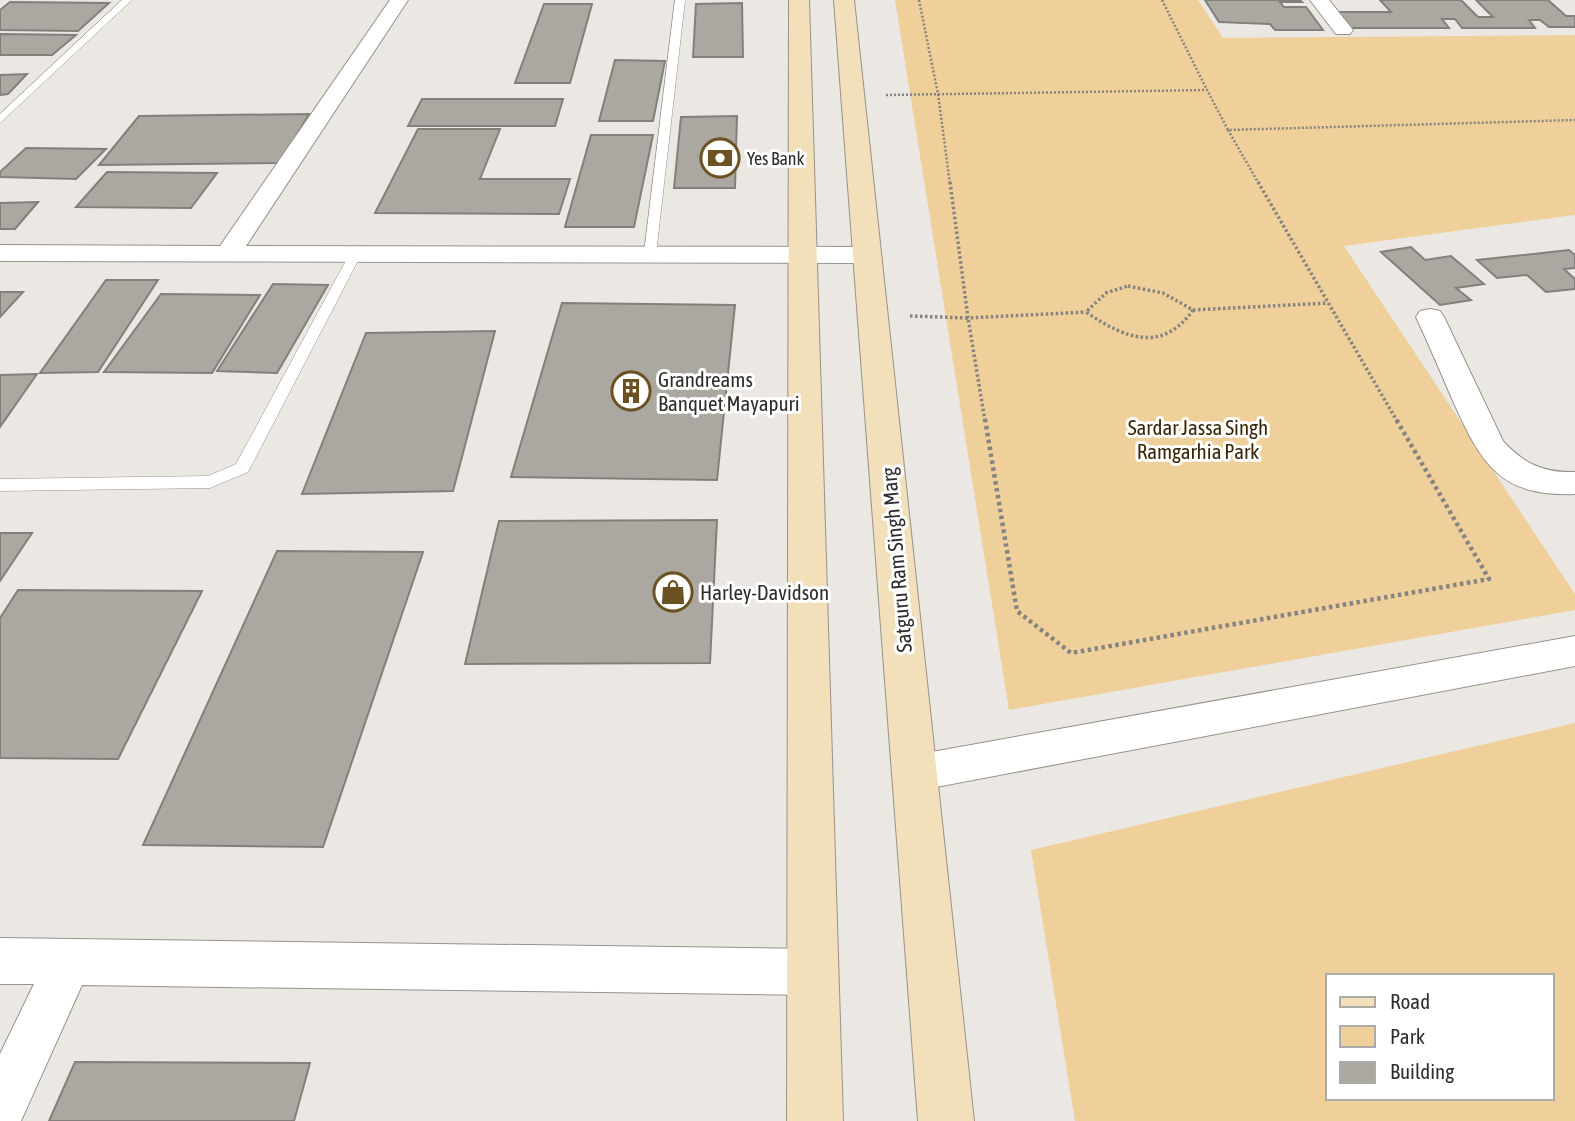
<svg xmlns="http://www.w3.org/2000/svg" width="1575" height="1121" font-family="'Asap Condensed',sans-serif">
<rect width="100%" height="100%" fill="#ebe7e2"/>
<g fill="#efd09b" fill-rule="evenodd">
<path d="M895,0H1198L1223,38L1575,35V215L1344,246L1575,594V610L1009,710Z"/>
<path d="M1575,723V1121H1075L1031,850ZM1328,976H1552V1098H1328Z"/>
</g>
<g fill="#aba8a2" stroke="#83807b" stroke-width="2">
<path d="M1205,0H1300L1302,2H1280L1284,7H1306L1323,30H1275L1270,24L1219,22Z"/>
<path d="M1380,0H1461L1478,17H1493L1476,0H1548L1566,16H1575V27H1549L1540,20H1529L1535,28H1462L1455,19H1442L1449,28H1349L1338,12H1391Z"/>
<path d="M10,2L109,3L78,31L0,30V10Z"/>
<path d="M742,3L743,57H693L696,4Z"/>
<path d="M544,4H592L570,83H515Z"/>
<path d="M0,34L76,35L52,55H0Z"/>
<path d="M615,60L665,61L653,121H599Z"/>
<path d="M27,74L8,94L0,95V75Z"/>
<path d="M422,99H563L555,126H408Z"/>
<path d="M309,114L280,163L99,165L139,116Z"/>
<path d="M737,116L735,188H674L681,117Z"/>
<path d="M418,129H500L480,179H570L559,214L375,213Z"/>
<path d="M591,135H653L634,227H565Z"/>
<path d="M26,148L106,149L76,179L0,177V172Z"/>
<path d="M107,172L217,173L191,208L76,207Z"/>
<path d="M38,202L15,229H0V203Z"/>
<path d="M1411,247L1425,260L1451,256L1484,284L1456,288L1471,300L1440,305L1381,252Z"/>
<path d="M1569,250L1575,255V268L1564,269L1575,279V289L1546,292L1527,275L1497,278L1477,260Z"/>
<path d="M106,280H158L98,372L40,373Z"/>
<path d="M273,284L328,285L277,373L217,371Z"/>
<path d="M0,292H23L0,317Z"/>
<path d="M161,294L260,295L212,373L104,372Z"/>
<path d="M562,303L735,305L717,480L511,477Z"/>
<path d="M495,331L453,491L302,494L366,333Z"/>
<path d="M37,374L0,427V375Z"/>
<path d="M717,520L710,663L465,664L499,521Z"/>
<path d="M0,533H32L0,581Z"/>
<path d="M277,551L423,552L323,847L143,845Z"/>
<path d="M18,590L202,591L118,759L0,758V618Z"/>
<path d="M75,1062L310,1063L294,1121H49Z"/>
</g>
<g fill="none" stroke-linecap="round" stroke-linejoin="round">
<g stroke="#96938d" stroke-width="1">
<g id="service">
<path d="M122,0H132L0,123V114Z"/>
<path d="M675,0H685L656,254L650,258L644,254Z"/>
<path d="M356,249L362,253L248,472L210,488L0,491V479L208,476L236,464L350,253Z"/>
</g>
</g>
<g stroke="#96938d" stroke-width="2">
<g id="minor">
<path d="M390,0H408L246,246L868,247L877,249L881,255L877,261L868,263L0,261V245L220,246Z"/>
<path d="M1310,0H1329L1353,30L1350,34H1336Z"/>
<path d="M1430,309L1440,311L1444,317L1503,441C1524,464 1544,473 1575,472V494C1499,497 1481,463 1453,401C1441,373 1429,345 1416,317L1420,311Z"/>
<path d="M1575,636V666L915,791L900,786L894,773L900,760L915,755Z"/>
<path d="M0,938L813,949L830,956L837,972L830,988L813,995L82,985L21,1121H0V1054L34,984H0Z"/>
</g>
</g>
<g stroke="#96938d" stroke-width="2">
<g id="secondary">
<path d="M789,0H809L843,1121H787Z"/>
<path d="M834,0H854L974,1121H918Z"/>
</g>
</g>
<g stroke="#868480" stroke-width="2.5" stroke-dasharray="2 2" stroke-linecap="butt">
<path d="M919,0L938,94L950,184"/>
<path d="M1162,0L1207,90"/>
<path d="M886,95L1207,90L1228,130L1575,120"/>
<path d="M1228,130L1259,184"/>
</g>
<g stroke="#868480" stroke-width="3.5" stroke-dasharray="2.5 2.5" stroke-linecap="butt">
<path d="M950,182L968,318L1086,312"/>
<path d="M1258,182L1397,421"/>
<path d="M1128,286L1163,293L1193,310C1162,354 1124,338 1086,312L1106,293Z"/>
<path d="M1193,310L1328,303"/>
<path d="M910,316L968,318L985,421"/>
</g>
<path stroke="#868480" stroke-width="4.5" stroke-dasharray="3.5 3.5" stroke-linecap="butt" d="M985,419L1017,611L1071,653L1489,579L1396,419"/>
<use href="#service" fill="#fff" fill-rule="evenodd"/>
<use href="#minor" fill="#fff" fill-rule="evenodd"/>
<use href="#secondary" fill="#f2e0bb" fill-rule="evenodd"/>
</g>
<defs>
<g id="bank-ring" transform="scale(2.0125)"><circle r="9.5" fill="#fff" stroke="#6b5223" stroke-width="1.5"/><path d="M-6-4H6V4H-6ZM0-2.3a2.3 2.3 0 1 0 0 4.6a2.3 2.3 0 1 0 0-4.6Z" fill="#6b5223"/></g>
<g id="building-ring" transform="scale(2.0125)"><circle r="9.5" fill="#fff" stroke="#6b5223" stroke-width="1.5"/><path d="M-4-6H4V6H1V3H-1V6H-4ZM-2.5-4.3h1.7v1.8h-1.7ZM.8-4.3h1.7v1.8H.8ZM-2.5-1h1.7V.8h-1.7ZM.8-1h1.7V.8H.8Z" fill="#6b5223"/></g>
<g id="shop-ring" transform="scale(2.0125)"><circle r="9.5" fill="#fff" stroke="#6b5223" stroke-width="1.5"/><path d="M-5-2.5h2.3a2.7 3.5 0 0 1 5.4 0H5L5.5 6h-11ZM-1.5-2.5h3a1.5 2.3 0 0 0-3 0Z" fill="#6b5223"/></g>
</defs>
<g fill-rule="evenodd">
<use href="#bank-ring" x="720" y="158"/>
<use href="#building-ring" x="631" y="391"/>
<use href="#shop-ring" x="673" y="592"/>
</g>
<g text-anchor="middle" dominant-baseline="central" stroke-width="6" stroke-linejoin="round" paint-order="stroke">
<g font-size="18" fill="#2e2d2b" stroke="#fff" text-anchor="start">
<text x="747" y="158">Yes Bank</text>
</g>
<g font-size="21" fill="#2e2d2b" stroke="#fff" text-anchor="start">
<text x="658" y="379">Grandreams<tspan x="658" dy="24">Banquet Mayapuri</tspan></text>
<text x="700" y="592">Harley-Davidson</text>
</g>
<g font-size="21" fill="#382706" stroke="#fff">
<text x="1198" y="427">Sardar Jassa Singh<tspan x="1198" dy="24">Ramgarhia Park</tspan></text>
</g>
<g font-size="21" fill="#2e2d2b" stroke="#fff">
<text transform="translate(896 560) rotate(-95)">Satguru Ram Singh Marg</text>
</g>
</g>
<rect x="1326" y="974" width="228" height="126" fill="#ffffff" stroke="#ababaa" stroke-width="2"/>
<rect x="1340" y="997" width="35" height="10" fill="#f2e0bb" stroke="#ababaa" stroke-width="2"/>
<text x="1390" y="1009" font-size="21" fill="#2e2d2b">Road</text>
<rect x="1340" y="1026" width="35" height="21" fill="#efd09b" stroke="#ababaa" stroke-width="2"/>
<text x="1390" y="1044" font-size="21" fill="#2e2d2b">Park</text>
<rect x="1340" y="1062" width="35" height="21" fill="#aba8a2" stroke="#ababaa" stroke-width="2"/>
<text x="1390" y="1079" font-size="21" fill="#2e2d2b">Building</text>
</svg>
